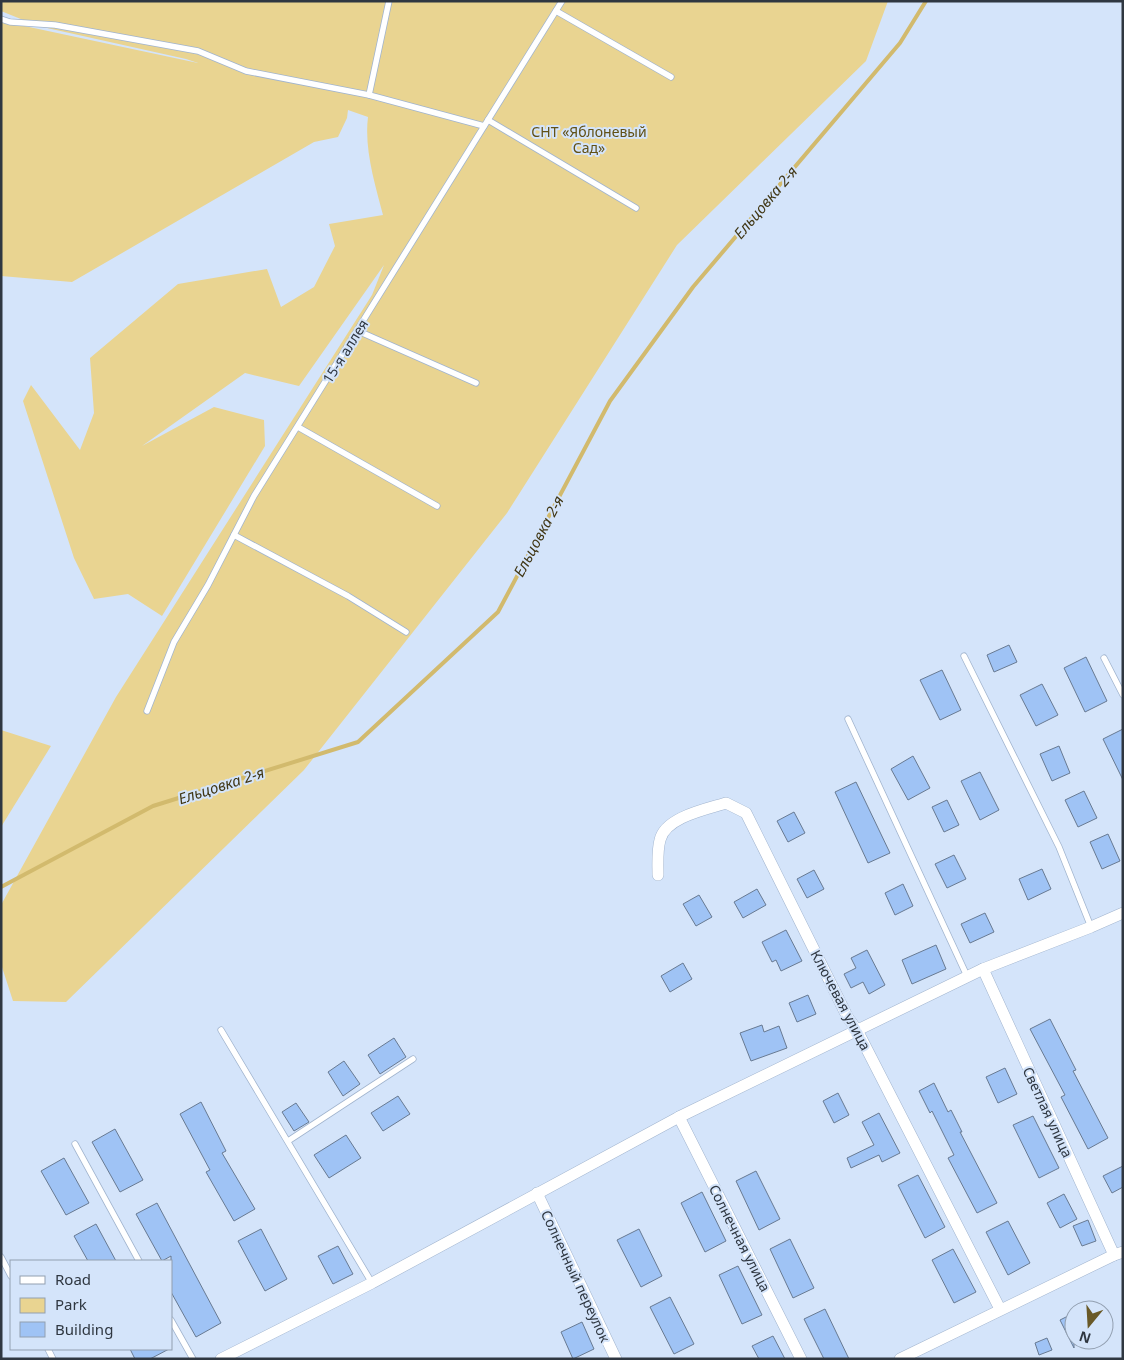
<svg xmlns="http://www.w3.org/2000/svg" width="1124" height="1360" font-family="'Noto Sans',sans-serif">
<rect width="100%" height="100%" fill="#d4e4fa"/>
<g fill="#e9d491">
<path d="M1,1H888L866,61L677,245L507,513L304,770L66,1002L13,1001L1,964V905L116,697L372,295L384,265L299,386L245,373L142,446L214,407L264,420L265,446L162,616L128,594L94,599L74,558L23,401L31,385L80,450L94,413L90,358L178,284L267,269L281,307L314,287L335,246L329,224L383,215C375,184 364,149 368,117L348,110L347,118L338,137L314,142L72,282L1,276V21L198,63L186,59L38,26L1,11Z"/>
<path d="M1,730L51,746L1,827Z"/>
</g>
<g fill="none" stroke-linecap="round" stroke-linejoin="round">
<path stroke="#d2ba6d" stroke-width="4" d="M1,887L153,806L358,742L498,612L610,401L693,287L900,43L926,1"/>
</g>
<g fill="#9fc3f5" stroke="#687a92">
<path d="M1009,645L1017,662L994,672L987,655Z"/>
<path d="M1086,657L1107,701L1085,712L1064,668Z"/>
<path d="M942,670L961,710L940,720L920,680Z"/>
<path d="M1042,684L1058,715L1036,726L1020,695Z"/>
<path d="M1123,729V780L1103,739Z"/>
<path d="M1059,746L1070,773L1052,781L1040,754Z"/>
<path d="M913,756L930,788L908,800L891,769Z"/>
<path d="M980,772L999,810L980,820L961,781Z"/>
<path d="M856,782L890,853L868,863L835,792Z"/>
<path d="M1084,791L1097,818L1078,827L1065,800Z"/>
<path d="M947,800L959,825L944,832L932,807Z"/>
<path d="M794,812L805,833L788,842L777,821Z"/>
<path d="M1108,834L1120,861L1102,869L1090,842Z"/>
<path d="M954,855L966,879L947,888L935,864Z"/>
<path d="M1042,869L1051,889L1028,900L1019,879Z"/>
<path d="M814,870L824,889L807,898L797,879Z"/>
<path d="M903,884L913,906L895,915L885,893Z"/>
<path d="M757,889L766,905L743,918L734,902Z"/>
<path d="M699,895L712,917L696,926L683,904Z"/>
<path d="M985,913L994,932L970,943L961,924Z"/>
<path d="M786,930L802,961L781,971L776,960L772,962L762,942Z"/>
<path d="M936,945L946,969L912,984L902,960Z"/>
<path d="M867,950L885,985L869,994L863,982L851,988L844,974L856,968L851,958Z"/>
<path d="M683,963L692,979L670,992L661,976Z"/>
<path d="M808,995L816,1014L797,1022L789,1003Z"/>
<path d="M1050,1019L1076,1070L1073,1071L1108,1138L1088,1149L1061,1097L1065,1095L1030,1029Z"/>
<path d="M762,1025L764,1032L779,1026L787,1048L751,1061L740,1033Z"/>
<path d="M394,1038L406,1057L380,1074L368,1055Z"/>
<path d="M344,1061L360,1084L343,1096L328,1072Z"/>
<path d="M1005,1068L1017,1094L998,1103L986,1077Z"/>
<path d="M934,1083L948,1112L951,1110L962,1132H960L997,1203L977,1213L948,1158L954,1155L932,1111L930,1113L919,1091Z"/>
<path d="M838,1093L849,1115L834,1123L823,1101Z"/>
<path d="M398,1096L410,1114L383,1131L371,1113Z"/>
<path d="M201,1102L226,1151L222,1153L255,1209L234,1221L206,1172L210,1170L180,1114Z"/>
<path d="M296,1103L309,1122L294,1131L282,1112Z"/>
<path d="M879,1113L900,1153L882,1162L879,1155L851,1168L847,1158L874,1145L862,1122Z"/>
<path d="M1033,1116L1059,1168L1039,1178L1013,1125Z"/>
<path d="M115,1129L143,1180L120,1192L92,1142Z"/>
<path d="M346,1135L361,1158L329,1178L314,1155Z"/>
<path d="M64,1158L89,1203L66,1215L41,1171Z"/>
<path d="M1123,1166V1187L1112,1193L1103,1176Z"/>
<path d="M756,1171L780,1219L759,1230L736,1181Z"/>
<path d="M918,1175L945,1227L925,1238L898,1185Z"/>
<path d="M702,1192L726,1241L705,1252L681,1203Z"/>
<path d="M1064,1194L1077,1219L1060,1228L1047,1203Z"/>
<path d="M157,1203L221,1323L196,1337L171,1292V1256L162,1261L136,1214Z"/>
<path d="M1088,1220L1096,1241L1082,1246L1073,1226Z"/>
<path d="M1008,1221L1030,1263L1008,1275L986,1232Z"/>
<path d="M96,1224L116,1261H88L74,1236Z"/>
<path d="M261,1229L287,1279L265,1291L238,1241Z"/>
<path d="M639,1229L662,1276L641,1287L617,1240Z"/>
<path d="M790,1239L814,1288L793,1298L770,1249Z"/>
<path d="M338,1246L353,1274L333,1284L318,1256Z"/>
<path d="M953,1249L976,1292L954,1303L932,1260Z"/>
<path d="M738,1266L762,1315L742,1324L719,1275Z"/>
<path d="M670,1297L694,1344L674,1354L650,1307Z"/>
<path d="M825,1309L849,1359H824L804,1319Z"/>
<path d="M1074,1313V1348L1060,1320Z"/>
<path d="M582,1322L594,1349L573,1359L561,1332Z"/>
<path d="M773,1336L785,1359H759L752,1346Z"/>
<path d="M1047,1338L1052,1350L1039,1355L1035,1343Z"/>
<path d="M130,1349H169L150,1359H135Z"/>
</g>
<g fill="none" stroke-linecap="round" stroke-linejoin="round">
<g stroke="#a1b4ce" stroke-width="7">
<g id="lane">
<path d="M556,11L671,77"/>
<path d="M1,19L10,22L55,25L198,51L246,71L369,95L484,126"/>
<path d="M369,95L389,1"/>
<path d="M488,120L636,208"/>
<path d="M358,331L476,383"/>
<path d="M298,427L437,506"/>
<path d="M234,535L348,596L406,632"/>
<path d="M964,656L1059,847L1091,927"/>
<path d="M1104,658L1123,695"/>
<path d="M147,711L174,642L208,585L254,496L562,1"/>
<path d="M848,719L967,976"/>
<path d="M221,1030L372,1283"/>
<path d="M288,1141L413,1059"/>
<path d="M75,1144L139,1261"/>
<path d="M1,1257L11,1276"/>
<path d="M171,1320L193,1359"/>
<path d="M48,1349L53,1359"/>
</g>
</g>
<g stroke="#a1b4ce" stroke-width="12">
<g id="street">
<path d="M658,875C658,864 657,851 660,840C665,817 707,809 726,803L746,813L848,1018L857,1030L1000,1309"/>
<path d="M983,969L1114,1255"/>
<path d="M679,1117L801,1359"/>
<path d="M537,1193L616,1359"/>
<path d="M221,1359L372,1283L679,1117L983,969L1091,927L1123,913"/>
<path d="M900,1359L1114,1255L1123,1252"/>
</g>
</g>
<use href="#lane" stroke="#fff" stroke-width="5.5"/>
<use href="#street" stroke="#fff" stroke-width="11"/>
</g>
<g text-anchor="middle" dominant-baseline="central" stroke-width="4" stroke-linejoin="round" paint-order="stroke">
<g font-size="14" fill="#615015" stroke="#d4e4fa">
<text x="589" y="131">СНТ «Яблоневый<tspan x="589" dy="16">Сад»</tspan></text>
</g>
<g font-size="14" fill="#2f3741" stroke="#d4e4fa">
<text transform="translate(345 351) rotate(-58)">15-я аллея</text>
<text transform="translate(841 1000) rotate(62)">Ключевая улица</text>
<text transform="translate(1048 1112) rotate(65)">Светлая улица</text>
<text transform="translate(740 1238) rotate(63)">Солнечная улица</text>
<text transform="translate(576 1276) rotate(65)">Солнечный переулок</text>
</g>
<g font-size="15" font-style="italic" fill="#413715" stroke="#d4e4fa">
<text transform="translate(765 202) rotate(-50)">Ельцовка 2-я</text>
<text transform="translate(538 536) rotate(-62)">Ельцовка 2-я</text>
<text transform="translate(221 785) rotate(-18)">Ельцовка 2-я</text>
</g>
</g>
<rect width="1124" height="1360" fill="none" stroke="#2f3741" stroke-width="5"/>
<rect x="10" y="1260" width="162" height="90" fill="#d4e4fa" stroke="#929fb0"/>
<rect x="20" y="1276" width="25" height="8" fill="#ffffff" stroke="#929fb0"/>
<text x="55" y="1285" font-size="15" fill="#2f3741">Road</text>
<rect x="20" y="1298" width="25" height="15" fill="#e9d491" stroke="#929fb0"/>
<text x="55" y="1310" font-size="15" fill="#2f3741">Park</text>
<rect x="20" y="1322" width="25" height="15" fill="#9fc3f5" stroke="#929fb0"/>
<text x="55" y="1335" font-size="15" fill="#2f3741">Building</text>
<g transform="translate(1089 1325) rotate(198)"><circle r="24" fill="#d4e4fa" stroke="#929fb0"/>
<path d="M0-4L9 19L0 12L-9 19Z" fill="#695927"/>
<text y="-8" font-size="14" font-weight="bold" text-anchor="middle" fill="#2f3741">N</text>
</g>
</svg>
